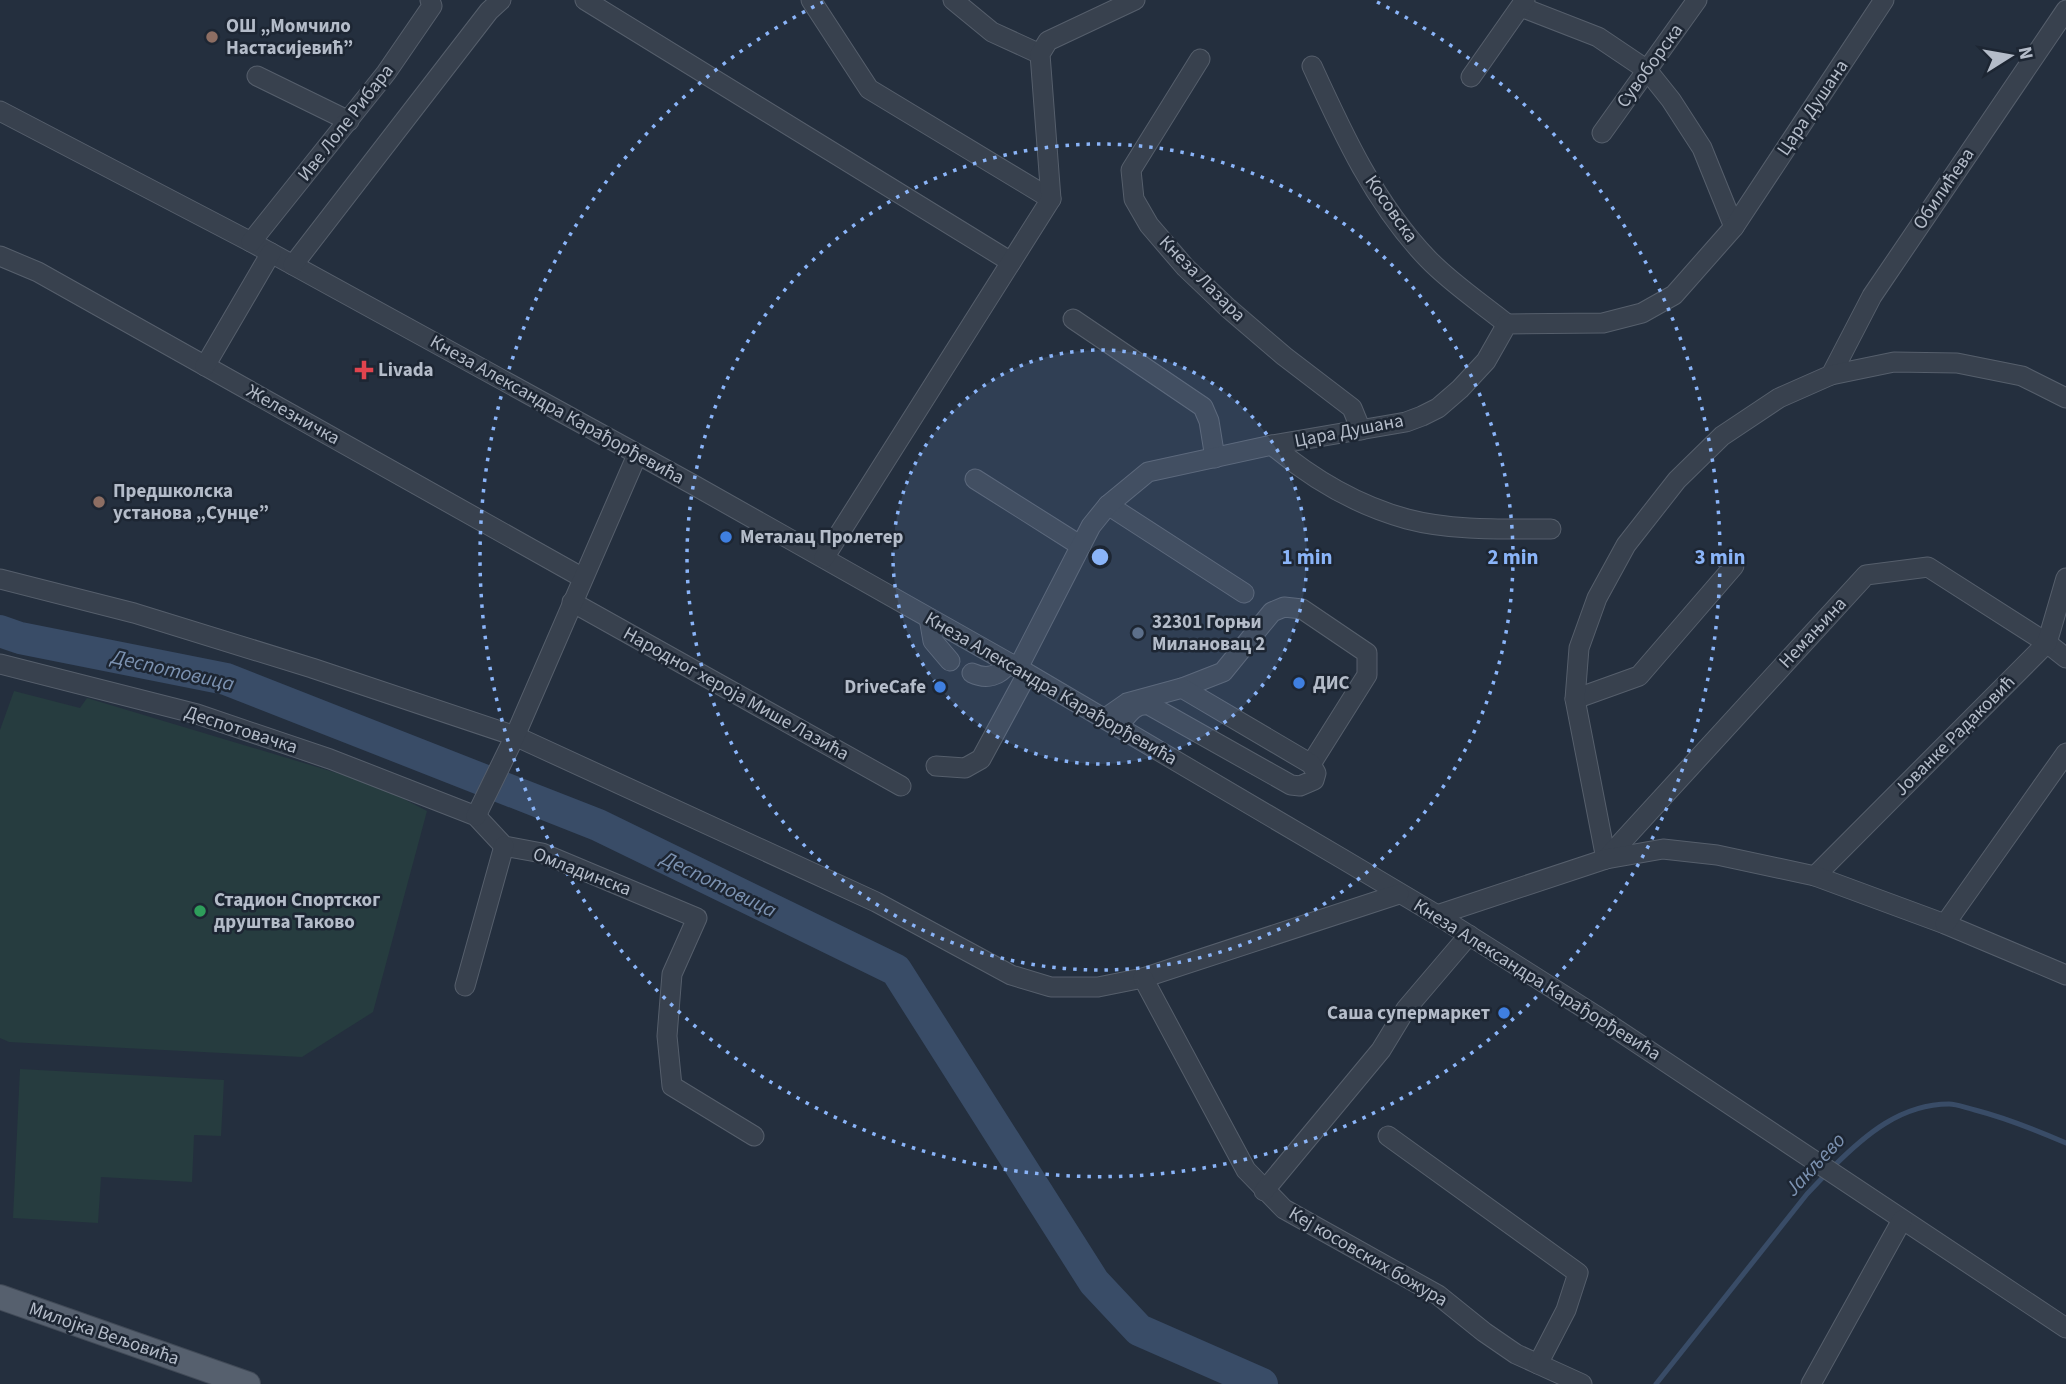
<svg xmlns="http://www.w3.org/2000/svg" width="2066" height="1384" font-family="'Source Sans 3',sans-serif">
<rect width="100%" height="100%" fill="#242f3e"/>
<g fill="#263c3f">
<path d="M14,691L80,708L87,698L377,785L427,811L373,1012L302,1057L9,1042L0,1038V730Z"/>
<path d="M20,1069L224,1080L221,1136L194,1135L192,1182L101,1177L98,1223L13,1218Z"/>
</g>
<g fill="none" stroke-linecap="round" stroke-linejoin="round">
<g stroke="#394c67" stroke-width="5">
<path d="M1833,1167C1865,1135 1901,1104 1949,1104C1957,1104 1966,1108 1975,1110C2006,1118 2036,1130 2066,1143"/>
<path d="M1656,1384L1807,1194L1826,1174"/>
</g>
<path stroke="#394c67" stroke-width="32" d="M0,631L20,638L226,679L598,825L896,970L1094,1282L1139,1330L1262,1384"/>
<g stroke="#565f6c" stroke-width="21">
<g id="minor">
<path d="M585,0L1011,262"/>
<path d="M811,0L869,89L1051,199"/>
<path d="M953,0L992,32L1040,54"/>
<path d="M1521,7L1598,37L1647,70L1671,100L1702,148L1734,227"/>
<path d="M1200,59L1131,170L1134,199L1149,225L1185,267L1228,308L1284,356L1352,408L1361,430"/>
<path d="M1312,66C1343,134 1375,204 1428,259C1451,283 1481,303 1507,324"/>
<path d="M257,76L349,121"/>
<path d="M1471,77L1525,0"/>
<path d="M0,111L251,242L692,484L1018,668L1341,858L1437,915L1595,1015L2066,1328"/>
<path d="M1602,133L1697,0"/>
<path d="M251,242L386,73L432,6L430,0"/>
<path d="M0,256L38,272L583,578"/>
<path d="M293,265L489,11L501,0"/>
<path d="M1073,319L1203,407L1209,421L1215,458"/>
<path d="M205,366L271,253"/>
<path d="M1831,375L1872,296L2066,10"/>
<path d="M1272,445C1312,479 1356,505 1407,519C1452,531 1504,529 1551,529"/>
<path d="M975,479L1081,546"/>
<path d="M1108,505L1244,593"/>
<path d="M824,558L1051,199L1040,54L1048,41L1135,0"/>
<path d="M0,579L134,613L312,668L515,736L876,902L1011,975L1051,987H1098L1143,978L1399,894"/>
<path d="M572,602L901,786"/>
<path d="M929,618L933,641L950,661"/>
<path d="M0,664L197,714L330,759L476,816L504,846L542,853L697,918L672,974L667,1036L672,1086L754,1136"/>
<path d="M1018,668L1091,526L1108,505L1148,472L1272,445L1406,422L1422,416L1438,408L1460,389L1486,361L1507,324L1603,323L1642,313L1674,295L1734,227L1884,0"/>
<path d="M972,673C987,680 999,676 1009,663"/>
<path d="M1182,688L1223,672L1272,612L1284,607L1302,609L1367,653V675L1311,764"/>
<path d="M1575,699L1639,676L1734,566"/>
<path d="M1104,719L1127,703L1182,688L1311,764L1316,773L1314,780L1300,786L1291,785L1149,705C1133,703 1127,716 1118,727"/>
<path d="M936,766L965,768L981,759L1027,674"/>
<path d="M476,816L515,736L637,455"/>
<path d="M1606,859L1575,699L1579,648L1597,598L1626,545L1677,480L1722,436L1779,398L1831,375L1894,362L1957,363L2022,376L2066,398"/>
<path d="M1606,859L1866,575L1928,567L2047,643L2066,658"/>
<path d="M1815,876L2047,643L2066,578"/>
<path d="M1437,915L1606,859L1663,849L1717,855L1815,876L1945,924L2066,975"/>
<path d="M1945,924L2066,753"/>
<path d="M1143,978L1246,1170L1284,1209L1438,1295L1484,1332L1516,1354L1538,1364"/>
<path d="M465,986L504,846"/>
<path d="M1388,1136L1578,1273L1566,1310L1538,1364L1582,1384"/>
<path d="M1264,1191L1381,1050L1406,1009L1469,935"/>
<path d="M1811,1384L1902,1220"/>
</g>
</g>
<g stroke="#414a57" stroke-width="26">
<path id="major" d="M0,1297L248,1384"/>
</g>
<use href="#minor" stroke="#38414e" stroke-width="19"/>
<use href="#major" stroke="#56606e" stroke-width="24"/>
</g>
<circle cx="1100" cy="557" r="207" fill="#8ab4f8" fill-opacity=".12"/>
<g fill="none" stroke="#8ab4f8" stroke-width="3.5" stroke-dasharray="3.5 7">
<circle cx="1100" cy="557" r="207"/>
<circle cx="1100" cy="557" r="413"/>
<path d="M1377 2A620 620 0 1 1 823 2"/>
</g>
<g fill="#8d6e63" stroke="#1d2633" stroke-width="2.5">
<circle cx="212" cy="37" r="7"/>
<circle cx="99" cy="502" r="7"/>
</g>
<path fill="#e0444e" stroke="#1d2633" stroke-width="2.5" d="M360.5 359.5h7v7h7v7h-7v7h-7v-7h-7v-7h7z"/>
<g fill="#3f7fe0" stroke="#1d2633" stroke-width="2.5">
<circle cx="726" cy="537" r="7"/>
<circle cx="1299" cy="683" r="7"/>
<circle cx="940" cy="687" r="7"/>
<circle cx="1504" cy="1013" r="7"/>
</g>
<circle fill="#5c6f8a" stroke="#1d2633" stroke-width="2.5" cx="1138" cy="633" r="7"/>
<circle fill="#2e9e5b" stroke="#1d2633" stroke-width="2.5" cx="200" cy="911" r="7"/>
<g text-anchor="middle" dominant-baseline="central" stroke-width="5" stroke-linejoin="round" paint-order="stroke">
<g font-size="19" font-weight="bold" fill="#b4bcc9" stroke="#1d2633" text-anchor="start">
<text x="226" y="26">ОШ „Момчило<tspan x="226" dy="22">Настасијевић”</tspan></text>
<text x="378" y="370">Livada</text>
<text x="113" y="491">Предшколска<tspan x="113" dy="22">установа „Сунце”</tspan></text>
<text x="740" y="537">Металац Пролетер</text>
<text x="1152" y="622">32301 Горњи<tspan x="1152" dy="22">Милановац 2</tspan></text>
<text x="1313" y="683">ДИС</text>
<text x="926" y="687" text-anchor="end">DriveCafe</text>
<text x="214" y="900">Стадион Спортског<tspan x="214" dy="22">друштва Таково</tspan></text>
<text x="1490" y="1013" text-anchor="end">Саша супермаркет</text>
</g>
<g font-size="19" fill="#b4bcc9" stroke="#1d2633">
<text transform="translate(1650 66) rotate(-54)">Сувоборска</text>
<text transform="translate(1813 108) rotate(-56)">Цара Душана</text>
<text transform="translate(346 123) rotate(-52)">Иве Лоле Рибара</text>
<text transform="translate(1944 189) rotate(-56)">Обилићева</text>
<text transform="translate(1391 209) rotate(55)">Косовска</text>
<text transform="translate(1202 279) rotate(45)">Кнеза Лазара</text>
<text transform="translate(557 410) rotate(29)">Кнеза Александра Карађорђевића</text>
<text transform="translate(293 415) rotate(29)">Железничка</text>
<text transform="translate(1349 431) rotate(-11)">Цара Душана</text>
<text transform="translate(1813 633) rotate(-47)">Немањина</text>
<text transform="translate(1051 689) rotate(30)">Кнеза Александра Карађорђевића</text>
<text transform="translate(736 694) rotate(29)">Народног хероја Мише Лазића</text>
<text transform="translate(241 730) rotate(18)">Деспотовачка</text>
<text transform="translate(1955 736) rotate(-45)">Јованке Радаковић</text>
<text transform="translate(582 872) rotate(21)">Омладинска</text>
<text transform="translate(1537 980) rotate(32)">Кнеза Александра Карађорђевића</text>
<text transform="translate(1368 1257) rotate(30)">Кеј косовских божура</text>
<text transform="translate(104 1334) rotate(19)">Милојка Вељовића</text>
</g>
<g font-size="21" font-style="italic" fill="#7c92b1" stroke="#1d2633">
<text transform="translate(173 670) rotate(13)">Деспотовица</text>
<text transform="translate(719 884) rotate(26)">Деспотовица</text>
<text transform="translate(1815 1164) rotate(-47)">Јакљево</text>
</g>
</g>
<circle cx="1100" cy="557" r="10" fill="#8ab4f8" stroke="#1d2633" stroke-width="3.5"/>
<g font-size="21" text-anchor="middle" font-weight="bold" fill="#8ab4f8" stroke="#1d2633" stroke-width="5" stroke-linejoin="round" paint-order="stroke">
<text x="1307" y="564">1 min</text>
<text x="1513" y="564">2 min</text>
<text x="1720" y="564">3 min</text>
</g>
<g transform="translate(2010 56) rotate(79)" stroke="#1d2633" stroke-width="5" paint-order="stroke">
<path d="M0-5L12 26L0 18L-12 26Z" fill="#b4bcc9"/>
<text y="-10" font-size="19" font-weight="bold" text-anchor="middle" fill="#b4bcc9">N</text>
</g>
</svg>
